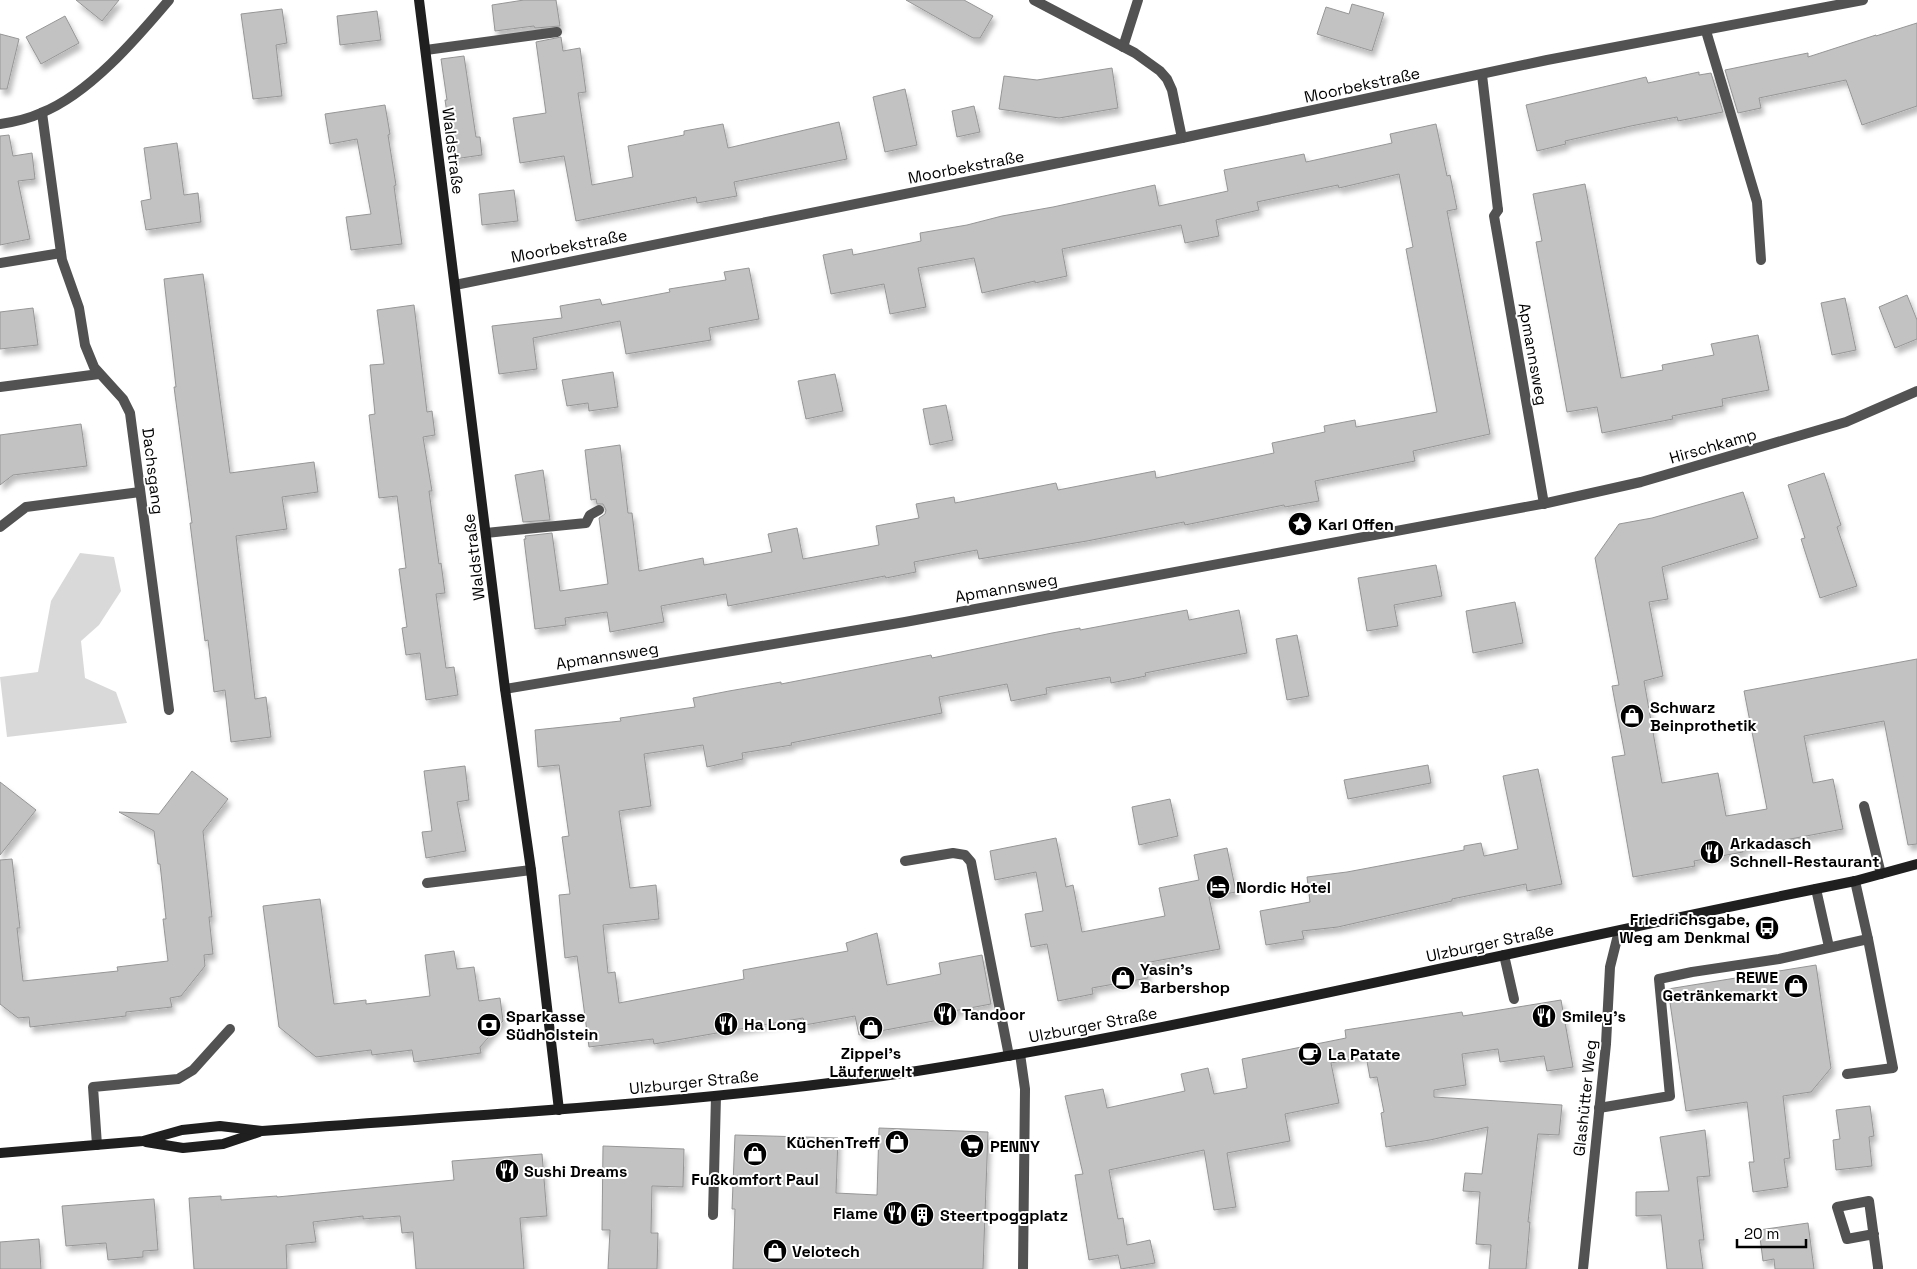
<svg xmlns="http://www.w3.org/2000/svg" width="1917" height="1269" font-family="'Space Grotesk',sans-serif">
<defs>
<filter id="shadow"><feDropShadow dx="3" dy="5.5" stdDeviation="2.5" flood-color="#0004"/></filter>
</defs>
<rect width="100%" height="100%" fill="#fff"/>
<path fill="#d9d9d9" d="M80,553L114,557L121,591L99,625L81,641L85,678L116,692L127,723L7,737L0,677L38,672L51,601Z"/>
<g fill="#c2c2c2" stroke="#969696" filter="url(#shadow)">
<path d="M76,0H119L102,21Z"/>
<path d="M524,0H556L560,26L535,28L534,26L495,31L492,5Z"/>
<path d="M906,0H964L993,16L980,38H973Z"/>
<path d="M1352,4L1384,13L1372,51L1317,34L1326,7L1349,14Z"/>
<path d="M282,9L287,43L276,45L282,96L253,99L241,14Z"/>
<path d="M377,11L381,40L340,45L337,16Z"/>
<path d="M65,16L79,43L41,64L26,37Z"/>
<path d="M1917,23V106L1862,125L1846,80L1759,98L1761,108L1738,113L1725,70L1808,53V57L1876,35V36Z"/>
<path d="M0,34L19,39L7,89H0Z"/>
<path d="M561,37L563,51L580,48L586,92L578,93L592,185L633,177L628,146L684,135V131L723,124L728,148L839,122L847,159L734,182L737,196L697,203L696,197L576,221L564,156L520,163L513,118L546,113L536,42Z"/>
<path d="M464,56L476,137H480L482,155L454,159L445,100H447L441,59Z"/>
<path d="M1112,68L1118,108L1059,118L999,109L1004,76L1037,80Z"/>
<path d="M1699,72V75L1711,73L1723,112L1678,121L1677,117L1631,126L1565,141L1566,144L1537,151L1526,105L1646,77L1648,83Z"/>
<path d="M905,89L917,145L885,152L873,97Z"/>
<path d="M385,105L390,134L388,135L396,185L394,186L402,244L351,250L346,217L371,214L357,139L330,144L325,114Z"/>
<path d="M974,106L980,132L957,137L952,111Z"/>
<path d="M1436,124L1447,176L1450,175L1457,209L1447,211L1490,434L1413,451L1415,461L1315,481L1319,501L1285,507L1284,505L1185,525L1184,522L1087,541L979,559L977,550L914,562L916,572L886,578L885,576L728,606L726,594L661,606L664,622L610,632L607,612L565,618L566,625L535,629L524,539H526L525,536L552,533L560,591L608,584L599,518L605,514L606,510L603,504H597L596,499L591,500L585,450L620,445L628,513H632L639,571L703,558L704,565L772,552L768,534L797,528L803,559L879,545L876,526L919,518L916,504L954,497L955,503L1056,483L1058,490L1155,471L1156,478L1274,453L1272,443L1325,432L1324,426L1355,420L1356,427L1437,412L1406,249L1413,247L1399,174L1339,188L1338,185L1257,202L1259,210L1216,220L1219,236L1185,243L1181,225L1062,249L1067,276L1035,283V281L982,293L974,258L918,268L926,307L890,314L884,284L831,294L823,255L852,249L853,255L921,241L920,233L967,225L1002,216L1053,207L1155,185L1159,206L1228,191L1224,170L1304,154L1306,162L1392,143L1390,134Z"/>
<path d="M9,135L13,156L32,153L35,179L18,181L30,239L0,245V136Z"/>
<path d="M177,143L184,195L198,193L201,222L146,230L141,201L151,199L144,148Z"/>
<path d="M1585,184L1621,378L1663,370L1662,365L1714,355L1711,344L1758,335L1769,390L1722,399L1723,406L1672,416L1673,419L1602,433L1597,407L1567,412L1536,242L1542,241L1533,194Z"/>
<path d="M514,190L518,221L482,225L479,194Z"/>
<path d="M749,268L759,319L709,328L711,340L626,354L620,321L533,338L537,369L499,374L492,326L562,318L560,306L600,299L602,305L670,292L669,289L726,280L724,272Z"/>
<path d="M203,274L230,473L314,462L318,492L282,497L287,529L236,536L255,699L266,697L271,737L231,742L225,690L214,692L208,640L205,641L190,523H192L174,387H176L164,279Z"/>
<path d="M1907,295L1917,320V339L1895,348L1879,307Z"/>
<path d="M1845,298L1856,350L1832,355L1821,303Z"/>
<path d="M414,305L427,412L432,411L435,435L423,437L432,491H429L439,564L441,563L445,593L436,594L446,668L454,667L458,695L426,700L420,653L406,655L402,628L407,627L399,569L406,568L397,496L379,498L369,415L375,414L370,365L384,364L377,310Z"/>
<path d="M33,308L38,345L0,349V312Z"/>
<path d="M613,372L618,407L589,411L588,403L567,406L562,380Z"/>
<path d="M835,374L843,411L806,419L798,381Z"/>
<path d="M946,405L953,440L930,445L923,409Z"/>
<path d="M81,424L87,466L13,475L0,485V435Z"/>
<path d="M543,470L550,520L523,522L515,475Z"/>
<path d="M1824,473L1841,525L1837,527L1857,586L1820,598L1801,539L1805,538L1788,485Z"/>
<path d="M1743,492L1758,538L1662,567L1668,599L1649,602L1663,676L1644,681L1662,783L1718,773L1726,816L1767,809L1744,691L1917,659V844L1908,845L1884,721L1804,736L1813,783L1833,779L1843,829L1743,848V852L1694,861L1695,866L1633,877L1612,757L1625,755L1612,686L1619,685L1595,558L1619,524L1652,518Z"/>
<path d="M1436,565L1442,596L1394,605L1398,626L1367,631L1358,578Z"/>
<path d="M1515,602L1523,643L1473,653L1466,611Z"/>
<path d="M1187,610L1189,620L1239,610L1247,653L1145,673L1146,676L1111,683L1110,677L1046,688L1047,694L1011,701L1007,684L939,697L942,713L791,743L792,745L742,753L743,759L707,767L703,745L644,754L651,806L619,811L630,888L656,885L659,919L603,925L608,973L615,972L619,1003L744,979L743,970L848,951L846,943L877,933L887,985L941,974L939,963L982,955L991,1004L954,1011L955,1017L859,1035L855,1016L805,1025L803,1018L654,1044L653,1039L589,1047L577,956L565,958L559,895L570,894L562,837L569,836L559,765L538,767L535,730L621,721L620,718L695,707L693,698L729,691L781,682V684L931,655L932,658L1052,633L1080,628V630Z"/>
<path d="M1297,635L1309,696L1287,700L1276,639Z"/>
<path d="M1428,765L1431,783L1348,799L1344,780Z"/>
<path d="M465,766L469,800L457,802L466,851L426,858L422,832L432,831L424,771Z"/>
<path d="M1538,769L1562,884L1527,891L1526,884L1452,899V901L1338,927L1302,931L1304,939L1266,945L1260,911L1310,902L1307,877L1347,872L1464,850V846L1481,843L1484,856L1518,849L1503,776Z"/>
<path d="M192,771L228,799L203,831L212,917H209L213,954L204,955L205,966L181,996L170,998L172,1007L126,1012V1016L30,1027L29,1017L18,1018L0,1004V860L12,859L20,928H17L23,981L118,971L117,967L168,961L163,919H166L160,864H158L154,831L119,812L159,814Z"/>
<path d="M0,782L36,810L0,855Z"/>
<path d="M1170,799L1178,836L1139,845L1132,807Z"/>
<path d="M1056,838L1066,887L1073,885L1082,932L1165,916L1159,888L1199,880L1194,855L1227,848L1236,892L1209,897L1220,949L1145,963L1148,978L1092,988L1093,994L1058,1001L1047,944L1031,947L1025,914L1043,911L1036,872L995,880L990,851Z"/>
<path d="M320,899L334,1004L366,1000V1004L430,996L425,955L454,951L457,969L474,967L479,1001L500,998L503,1021L480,1047L481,1053L414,1062L412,1050L372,1055L371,1050L316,1057L279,1027L263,906Z"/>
<path d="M1816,965L1831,1068L1811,1092L1783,1096L1790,1158L1784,1159L1788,1187L1753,1192L1749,1162H1754L1747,1102L1686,1111L1668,989Z"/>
<path d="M1561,1000L1573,1067L1547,1071L1544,1056L1500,1062L1498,1049L1462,1054L1466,1085L1434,1090V1097L1562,1105L1559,1135L1538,1134L1528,1222H1530L1526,1269H1489L1491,1245L1476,1244L1480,1192L1463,1191L1465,1173L1482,1174L1488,1127L1430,1140L1386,1147L1381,1113L1384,1112L1377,1077L1370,1078L1366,1056L1331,1063L1339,1103L1285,1114L1290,1141L1227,1153L1236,1207L1214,1210L1204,1150L1109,1170L1118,1219L1123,1218L1127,1245L1150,1240L1155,1263L1121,1269L1118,1255L1089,1260L1075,1175L1083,1174L1065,1096L1103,1089L1107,1108L1185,1091L1181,1074L1208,1068L1214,1094L1247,1088L1242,1059L1346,1038L1345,1030L1462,1012L1463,1016Z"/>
<path d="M1870,1106L1874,1136L1869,1137L1872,1166L1836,1170L1833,1140L1840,1139L1836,1110Z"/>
<path d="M879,1128L988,1132L983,1269H733L735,1209H732L735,1135L838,1138L836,1193L877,1195Z"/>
<path d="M1705,1130L1710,1176L1697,1177L1704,1240H1699L1703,1269H1667L1661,1215L1636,1216V1192L1669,1191L1660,1137Z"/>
<path d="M603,1146L684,1149L683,1187L652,1186L651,1233H658L657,1269H608L610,1230H602Z"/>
<path d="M542,1154L547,1216L520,1218L524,1269H416L413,1232L402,1233L400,1216L363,1219V1216L313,1222L316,1242L286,1245L287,1269H194L189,1198L221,1196V1200L277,1196V1197L454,1180L452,1161Z"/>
<path d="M154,1199L158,1250L143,1251V1257L108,1260L106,1243L66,1246L62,1206Z"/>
<path d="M1808,1223L1814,1269H1775L1774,1259L1763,1261L1759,1230Z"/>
<path d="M39,1239L41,1269H0V1242Z"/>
</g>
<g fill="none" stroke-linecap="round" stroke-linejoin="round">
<g stroke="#525252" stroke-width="10">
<path d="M1706,31L1757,202L1761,260"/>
<path d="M1123,47L1138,0"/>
<path d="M426,50L557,32"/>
<path d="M1498,210L1494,216L1544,504"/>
<path d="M486,533L586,523L590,515L599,510"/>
<path d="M1864,806L1881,874"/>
<path d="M905,861L953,853L965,855L971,862L1009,1056"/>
<path d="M427,883L531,870"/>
<path d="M1816,889L1829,947"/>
<path d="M1504,955L1514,999"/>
<path d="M1020,1054L1025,1089L1023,1269"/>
<path d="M1847,1074L1893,1068L1868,939"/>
<path d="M1599,1108L1670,1096L1659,979L1692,972L1779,959L1868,939L1855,881"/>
<path d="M97,1145L93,1087L178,1079L193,1070L230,1029"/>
<path d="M713,1215L716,1096"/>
</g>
<g stroke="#525252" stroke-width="10">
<path d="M1034,0L1135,53L1160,71L1167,79L1172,90L1182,138"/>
<path d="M1482,75L1498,210"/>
<path d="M42,113L62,260L79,308L85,345L94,367L123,399L130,413L169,710"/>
<path d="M0,124C14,122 28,119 41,113C89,94 136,39 169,0"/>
<path d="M0,263L61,253"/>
<path d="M455,285L1182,138L1547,60L1863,0"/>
<path d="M0,387L99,374"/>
<path d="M0,527L26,507L140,492"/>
<path d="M505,689L905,622L1547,503L1641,482L1846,422L1917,391"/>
<path d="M1874,1234L1847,1239L1837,1207L1869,1201L1878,1267V1269"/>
<path d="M1583,1269L1606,1044L1610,967L1619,931"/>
</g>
<g stroke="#1f1f1f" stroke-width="10">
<path d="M419,0L505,689L531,870L559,1110"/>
<path d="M146,1142L183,1148L223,1144L259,1132"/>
<path d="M0,1153L143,1141L182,1130L220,1126L262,1131C481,1114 700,1104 917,1071C1117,1040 1315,995 1514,953C1627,928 1741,904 1855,881L1917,864"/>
</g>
</g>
<defs>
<g id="sight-disc" transform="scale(1.25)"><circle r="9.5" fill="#000" stroke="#fff"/><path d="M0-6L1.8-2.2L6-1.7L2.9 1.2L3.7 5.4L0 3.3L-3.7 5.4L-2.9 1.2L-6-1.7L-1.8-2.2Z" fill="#fff"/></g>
<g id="shop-disc" transform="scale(1.25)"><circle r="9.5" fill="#000" stroke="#fff"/><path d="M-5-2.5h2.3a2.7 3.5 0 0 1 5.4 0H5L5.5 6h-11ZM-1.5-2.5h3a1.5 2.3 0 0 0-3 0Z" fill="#fff"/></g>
<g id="restaurant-disc" transform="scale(1.25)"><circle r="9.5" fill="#000" stroke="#fff"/><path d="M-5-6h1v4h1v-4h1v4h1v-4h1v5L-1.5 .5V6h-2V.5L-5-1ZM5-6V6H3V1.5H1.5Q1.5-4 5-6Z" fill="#fff"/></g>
<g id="hotel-disc" transform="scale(1.25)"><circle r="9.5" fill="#000" stroke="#fff"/><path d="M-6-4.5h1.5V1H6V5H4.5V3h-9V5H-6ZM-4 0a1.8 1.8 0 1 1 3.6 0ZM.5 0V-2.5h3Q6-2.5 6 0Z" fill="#fff"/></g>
<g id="bus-disc" transform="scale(1.25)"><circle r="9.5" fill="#000" stroke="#fff"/><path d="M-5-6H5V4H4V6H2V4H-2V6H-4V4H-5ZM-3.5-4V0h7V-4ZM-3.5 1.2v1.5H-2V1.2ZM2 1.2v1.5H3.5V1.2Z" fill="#fff"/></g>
<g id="bank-disc" transform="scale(1.25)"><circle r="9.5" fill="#000" stroke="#fff"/><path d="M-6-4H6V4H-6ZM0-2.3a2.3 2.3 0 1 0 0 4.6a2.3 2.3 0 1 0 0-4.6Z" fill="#fff"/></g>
<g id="cafe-disc" transform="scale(1.25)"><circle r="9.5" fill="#000" stroke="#fff"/><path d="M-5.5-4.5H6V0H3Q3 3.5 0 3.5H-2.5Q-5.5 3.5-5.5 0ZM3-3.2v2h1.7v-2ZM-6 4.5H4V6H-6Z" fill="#fff"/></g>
<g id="supermarket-disc" transform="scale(1.25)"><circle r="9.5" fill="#000" stroke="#fff"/><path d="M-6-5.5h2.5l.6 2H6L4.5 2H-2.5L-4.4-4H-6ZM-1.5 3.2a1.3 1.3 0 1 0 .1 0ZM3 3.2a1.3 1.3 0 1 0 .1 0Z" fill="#fff"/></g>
<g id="building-disc" transform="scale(1.25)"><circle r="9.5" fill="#000" stroke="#fff"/><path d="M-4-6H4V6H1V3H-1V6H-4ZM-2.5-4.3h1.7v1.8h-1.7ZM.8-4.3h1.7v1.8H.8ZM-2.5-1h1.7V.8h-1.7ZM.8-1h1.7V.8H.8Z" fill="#fff"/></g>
</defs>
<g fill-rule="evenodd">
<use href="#sight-disc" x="1300" y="524"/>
<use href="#shop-disc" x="1632" y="716"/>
<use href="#restaurant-disc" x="1712" y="852"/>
<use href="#hotel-disc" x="1218" y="887"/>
<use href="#bus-disc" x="1767" y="928"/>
<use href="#shop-disc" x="1123" y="978"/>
<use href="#shop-disc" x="1796" y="986"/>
<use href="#restaurant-disc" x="945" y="1014"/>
<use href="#restaurant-disc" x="1544" y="1016"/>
<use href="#restaurant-disc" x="726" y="1024"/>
<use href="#bank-disc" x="489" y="1025"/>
<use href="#shop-disc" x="871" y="1028"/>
<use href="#cafe-disc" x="1310" y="1054"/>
<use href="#shop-disc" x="897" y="1142"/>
<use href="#supermarket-disc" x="972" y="1146"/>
<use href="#shop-disc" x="755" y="1154"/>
<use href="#restaurant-disc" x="507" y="1171"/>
<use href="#restaurant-disc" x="895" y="1213"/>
<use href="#building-disc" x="922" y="1215"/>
<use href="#shop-disc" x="775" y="1251"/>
</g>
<g text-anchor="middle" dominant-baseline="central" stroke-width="4" stroke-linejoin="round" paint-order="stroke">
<g font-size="16" fill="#000" stroke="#fff">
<text transform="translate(1362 85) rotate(-12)">Moorbekstraße</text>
<text transform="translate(453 151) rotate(83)">Waldstraße</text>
<text transform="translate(966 167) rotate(-11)">Moorbekstraße</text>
<text transform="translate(569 246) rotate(-11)">Moorbekstraße</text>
<text transform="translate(1533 354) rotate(80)">Apmannsweg</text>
<text transform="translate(1713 446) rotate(-16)">Hirschkamp</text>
<text transform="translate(153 471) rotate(83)">Dachsgang</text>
<text transform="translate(474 557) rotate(-97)">Waldstraße</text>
<text transform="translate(1006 588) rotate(-10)">Apmannsweg</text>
<text transform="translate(607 656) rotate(-9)">Apmannsweg</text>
<text transform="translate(1490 943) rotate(-12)">Ulzburger Straße</text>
<text transform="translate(1093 1025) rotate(-11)">Ulzburger Straße</text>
<text transform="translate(694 1082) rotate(-6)">Ulzburger Straße</text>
<text transform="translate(1585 1098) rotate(-84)">Glashütter Weg</text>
</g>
<g font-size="16" font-weight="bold" fill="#000" stroke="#fff" text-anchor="start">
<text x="1318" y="524">Karl Offen</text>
<text x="1650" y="707">Schwarz<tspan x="1650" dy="18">Beinprothetik</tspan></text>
<text x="1730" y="843">Arkadasch<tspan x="1730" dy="18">Schnell-Restaurant</tspan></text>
<text x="1236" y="887">Nordic Hotel</text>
<text x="1750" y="919" text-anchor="end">Friedrichsgabe,<tspan x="1750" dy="18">Weg am Denkmal</tspan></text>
<text x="1140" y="969">Yasin's<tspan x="1140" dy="18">Barbershop</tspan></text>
<text x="1778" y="977" text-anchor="end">REWE<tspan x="1778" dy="18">Getränkemarkt</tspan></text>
<text x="962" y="1014">Tandoor</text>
<text x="506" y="1016">Sparkasse<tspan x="506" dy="18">Südholstein</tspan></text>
<text x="1562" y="1016">Smiley's</text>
<text x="744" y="1024">Ha Long</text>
<text x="871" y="1053" text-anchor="middle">Zippel's<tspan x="871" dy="18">Läuferwelt</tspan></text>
<text x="1328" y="1054">La Patate</text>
<text x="880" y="1142" text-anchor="end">KüchenTreff</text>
<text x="990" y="1146">PENNY</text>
<text x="524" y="1171">Sushi Dreams</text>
<text x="755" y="1179" text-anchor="middle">Fußkomfort Paul</text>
<text x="878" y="1213" text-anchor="end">Flame</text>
<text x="940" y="1215">Steertpoggplatz</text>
<text x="792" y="1251">Velotech</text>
</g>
</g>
<path d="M1737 1239v8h69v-8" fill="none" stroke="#000000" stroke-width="2.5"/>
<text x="1744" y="1239" font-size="15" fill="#000000" stroke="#ffffff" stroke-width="4" paint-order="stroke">20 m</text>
</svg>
